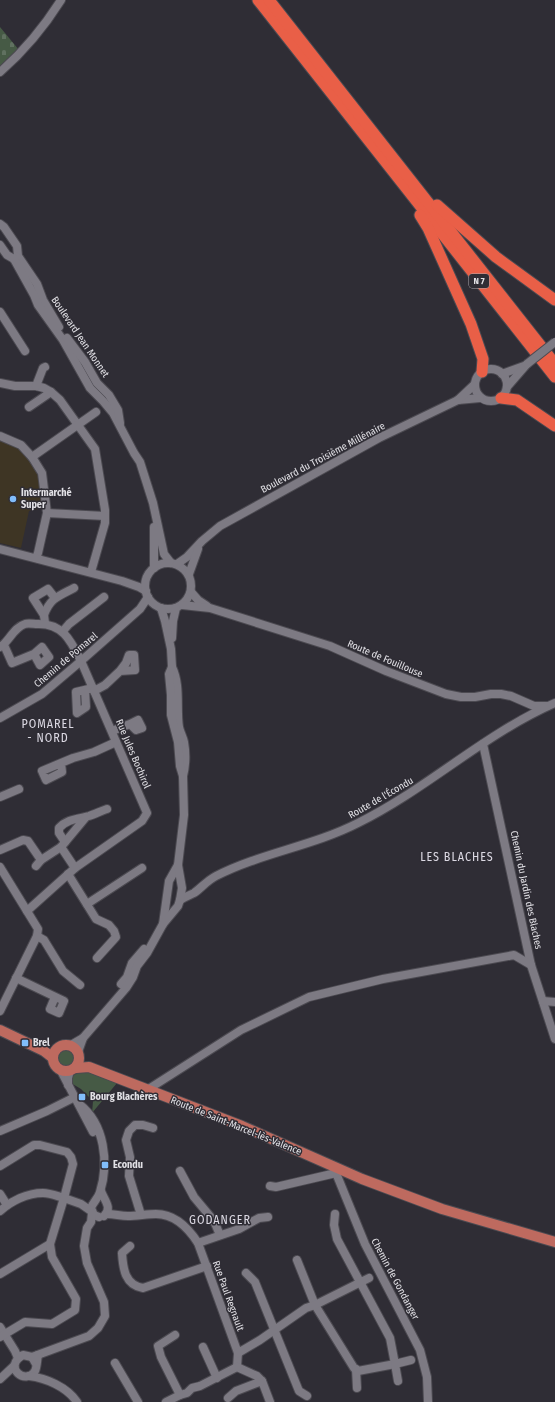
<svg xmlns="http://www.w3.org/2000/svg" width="555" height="1402" font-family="'Fira Sans Condensed',sans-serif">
<defs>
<pattern id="cemetery-stones" width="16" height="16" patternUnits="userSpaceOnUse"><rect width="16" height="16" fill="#465a45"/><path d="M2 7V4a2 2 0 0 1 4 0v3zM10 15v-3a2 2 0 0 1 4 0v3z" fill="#607160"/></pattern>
</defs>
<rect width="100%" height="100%" fill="#2f2d35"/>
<path fill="#3e3524" d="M0,440L17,447L22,451L39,473L43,508L29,511L21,548L0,543Z"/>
<g fill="#465a45">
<circle cx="66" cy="1058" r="11"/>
<path d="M81,1071H85L117,1083L92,1113L93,1101L81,1089L71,1083C71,1076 75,1074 81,1071Z"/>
</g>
<path fill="url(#cemetery-stones)" d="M0,27L19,50L0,68Z"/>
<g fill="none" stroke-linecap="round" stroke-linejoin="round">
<g stroke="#4c4a51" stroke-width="10">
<g id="minor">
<path d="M0,72C24,51 44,27 61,0"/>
<path d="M0,224L4,227L17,246L18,256L37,284L43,300L59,327"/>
<path d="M0,245L7,255L14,259L17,257"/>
<path d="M14,259L34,295L38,305L63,340L90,388L103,401L113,413L134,453L140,462L153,503L164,554L171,563"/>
<path d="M0,312L25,351"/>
<path d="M67,338L85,362L97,383L109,395L118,410L120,423"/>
<circle cx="491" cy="385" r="16"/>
<path d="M502,374L524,366"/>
<path d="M0,383L15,386H36L44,388L51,392L60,400L95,449L105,510V523L91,572"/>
<path d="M36,386L43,368L45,367"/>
<path d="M507,387L527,364"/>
<path d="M458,400L480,398"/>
<path d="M29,407L51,392"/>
<path d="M0,436L21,445L32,457L42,473L47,513L38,553L36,558"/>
<path d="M32,457L96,412"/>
<path d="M47,513L105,516"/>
<path d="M0,549L122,581L139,587L146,591"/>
<circle cx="168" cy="586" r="23"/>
<path d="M177,564L187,557L202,541L220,526L379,438L458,400L474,385"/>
<path d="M154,568V527"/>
<path d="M189,574L198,549"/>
<path d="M191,592L198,600L207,606"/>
<path d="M182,605L210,608L330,646L386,671L446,694L461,697H475L491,694H501L511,696L534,706H547"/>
<path d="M44,615C50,598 59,596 74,588"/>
<path d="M45,623L44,615L33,598L48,589L55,598"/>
<path d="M63,631L69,624L104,597"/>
<path d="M172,638L173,621L176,608"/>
<path d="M4,645L12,663L34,654L42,647L49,657L40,665L34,654"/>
<path d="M0,647C8,643 14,627 25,624C28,623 34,624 37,624C63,623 71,641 81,661L147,813L142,821L75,868L27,911"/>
<path d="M172,667C181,686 176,707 179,727C180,732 183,737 184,742C186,753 186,764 183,776"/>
<path d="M85,690L86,707L77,713L76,692L93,688"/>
<path d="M94,691L105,685L120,671L135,670L134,655H129L126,663L120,671"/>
<path d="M0,718L42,694L81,661L140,609L148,597"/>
<path d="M112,731L130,724L136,730L142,728L138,720L130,724"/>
<path d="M483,744L531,965L555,1039"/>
<path d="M61,763L42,771L46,780L62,772L61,763L73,758L94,752L116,742"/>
<path d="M0,797L19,789"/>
<path d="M65,842L59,833V828C67,819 78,819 89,816C95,814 101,811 107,809"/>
<path d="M0,850L23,840L28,841L41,860"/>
<path d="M36,866L41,860L61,847"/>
<path d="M0,867L38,929L37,936L0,1011"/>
<path d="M75,868L61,847L86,817"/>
<path d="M68,874L96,919L109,925L114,931L116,937L97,958"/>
<path d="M180,900C185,897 190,895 194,893C201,888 208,880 216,876C261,853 313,846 358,823C427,789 484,734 555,703"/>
<path d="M87,904L142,868"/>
<path d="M163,924L169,881L178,865"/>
<path d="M37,936L44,940L63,971L80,985"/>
<path d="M16,978L64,1001L59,1013L50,1009L55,997"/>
<path d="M121,984L127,977L132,963L144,949"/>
<path d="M543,1001L555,1002"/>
<path d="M71,1045L83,1038L126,988L133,977L137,966L147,953L163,924L178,906L180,900L182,888L178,865L184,815L183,776L180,766L178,742L171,715V695L169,674L172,667L171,649L165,621L161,608"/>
<path d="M78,1052L83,1038"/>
<path d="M61,1071L93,1132"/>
<path d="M68,1085V1078L70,1071"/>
<path d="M147,1090L241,1030L309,997L383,979L514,955L531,965"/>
<path d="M79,1104C105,1124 109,1163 100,1192C98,1199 93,1202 91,1208L94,1215L99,1217"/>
<path d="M0,1131L47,1111L75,1097"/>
<path d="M0,1166L34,1145H40L67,1152L71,1157L73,1164L64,1198C57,1196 50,1193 43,1193C27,1193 11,1201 0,1211"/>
<path d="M338,1168L336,1173L365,1244L420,1350L427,1377L428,1402"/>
<path d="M180,1171L194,1197L214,1221L220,1235"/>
<path d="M270,1186L276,1187L336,1173"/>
<path d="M101,1191C104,1200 113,1208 104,1216"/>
<path d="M0,1194L7,1205"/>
<path d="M107,1214C115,1214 120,1216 128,1216C137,1216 147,1214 156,1214C175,1214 189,1229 198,1243L238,1353L237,1367"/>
<path d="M141,1215L129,1176L130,1157L126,1140L129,1131L135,1125H143L153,1128"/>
<path d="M198,1243L239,1229L259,1218L268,1217"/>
<path d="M130,1246L122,1253C123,1269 125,1285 143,1288L207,1266"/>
<path d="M297,1260L315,1305L354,1368L358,1371L395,1364L390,1338L337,1239L334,1225L335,1214"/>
<path d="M246,1273L255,1282L299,1391L307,1396"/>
<path d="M0,1274L50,1244L64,1198L81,1204L91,1211"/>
<path d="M0,1327L15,1351L18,1358"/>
<path d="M175,1335L158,1346L161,1357L180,1395"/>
<path d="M0,1337L25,1322L52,1324L75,1310L76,1299L52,1257L50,1244"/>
<path d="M203,1347L217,1378"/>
<path d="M238,1353L260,1340L306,1308L315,1305L369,1278"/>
<path d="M32,1357L89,1336L98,1328L105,1316L104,1302L87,1263L84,1246L87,1228L91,1222L92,1213"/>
<path d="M115,1363L138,1402"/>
<path d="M36,1364L32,1357L23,1355C2,1367 26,1386 35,1371C37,1367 37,1360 38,1355"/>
<path d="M237,1367L257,1376L262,1381L270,1402"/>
<path d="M356,1369L357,1388"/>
<path d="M29,1376C46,1378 67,1387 77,1402"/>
<path d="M0,1379L14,1366"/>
<path d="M398,1381L395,1364L411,1360"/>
<path d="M228,1398L236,1391L262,1381"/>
<path d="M166,1402L180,1395L187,1393L192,1388L200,1386L237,1367"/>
</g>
</g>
<g stroke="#4c4a51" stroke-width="12">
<g id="major">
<path d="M0,1030L44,1051L53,1058"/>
<circle cx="66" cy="1058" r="13"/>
<path d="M76,1068L89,1067L242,1126L362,1179L442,1209L555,1242"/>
</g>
</g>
<g stroke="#4c4a51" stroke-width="13">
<g id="highway">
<path d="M258,0L555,377"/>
<path d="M269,0L555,364"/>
<path d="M437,205L496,257L555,300"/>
<path d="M420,215L428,228L471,324L483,359L482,372"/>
<path d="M501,398L517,400L555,426"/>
</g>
</g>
<use href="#minor" stroke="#7d7a83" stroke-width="8"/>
<use href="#major" stroke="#be6a5f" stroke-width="10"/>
<use href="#highway" stroke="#e95f47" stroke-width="11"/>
<g stroke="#4c4a51" stroke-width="10" stroke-linecap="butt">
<path id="minor-bridge" d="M527,364L555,342"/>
</g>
<use href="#minor-bridge" stroke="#7d7a83" stroke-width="8"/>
</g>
<g fill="#81bdfa" stroke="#2f2d35" stroke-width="1.5">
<circle cx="13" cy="499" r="4"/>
<rect x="21" y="1039" width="8" height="8" rx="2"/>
<rect x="78" y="1093" width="8" height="8" rx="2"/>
<rect x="101" y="1161" width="8" height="8" rx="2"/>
</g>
<g text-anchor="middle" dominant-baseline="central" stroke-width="3" stroke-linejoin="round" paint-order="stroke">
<rect fill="#2f2d35" stroke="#acabb1" stroke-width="1" x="469" y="274" width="20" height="14" rx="3"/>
<g font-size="9" font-weight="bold" fill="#e2e1e6">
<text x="479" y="281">N 7</text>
</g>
<g font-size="10" fill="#e2e1e6" stroke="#2f2d35">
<text transform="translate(80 337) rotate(56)">Boulevard Jean Monnet</text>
<text transform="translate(323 458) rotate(-28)">Boulevard du Troisième Millénaire</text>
<text transform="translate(385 659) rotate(23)">Route de Fouillouse</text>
<text transform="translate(66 660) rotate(-40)">Chemin de Pomarel</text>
<text transform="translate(133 754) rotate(67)">Rue Jules Bochirol</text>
<text transform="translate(381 798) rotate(-30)">Route de l'Écondu</text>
<text transform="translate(526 890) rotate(78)">Chemin du Jardin des Blaches</text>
<text transform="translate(236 1126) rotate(22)">Route de Saint-Marcel-lès-Valence</text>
<text transform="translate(395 1279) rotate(62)">Chemin de Gondanger</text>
<text transform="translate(228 1296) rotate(70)">Rue Paul Regnault</text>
</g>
<g font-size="10" font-weight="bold" fill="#e2e1e6" stroke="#2f2d35" text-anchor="start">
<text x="21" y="493">Intermarché<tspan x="21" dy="12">Super</tspan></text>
<text x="33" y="1043">Brel</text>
<text x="90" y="1097">Bourg Blachères</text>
<text x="113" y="1165">Econdu</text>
</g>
<g font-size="12" letter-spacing="1" fill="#dcd9e3" stroke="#2f2d35">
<text x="48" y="724">POMAREL<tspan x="48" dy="14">- NORD</tspan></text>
<text x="457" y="857">LES BLACHES</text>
<text x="220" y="1220">GODANGER</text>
</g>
</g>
</svg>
